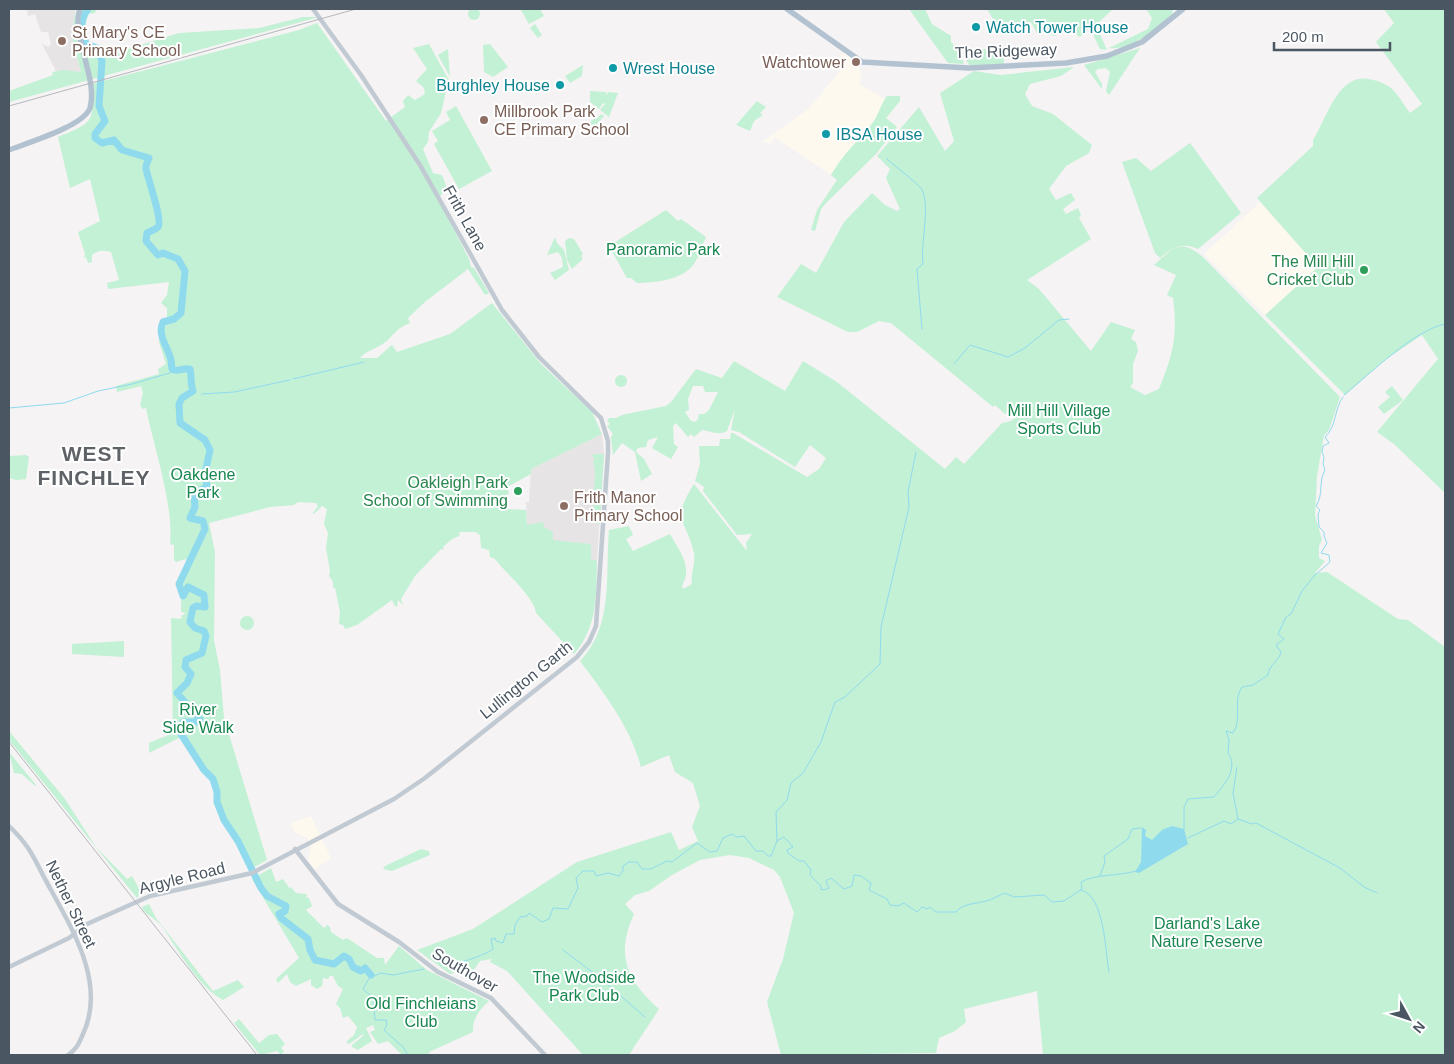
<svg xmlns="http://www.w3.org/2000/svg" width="1454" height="1064" font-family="Helvetica,sans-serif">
<rect width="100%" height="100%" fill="#f5f3f3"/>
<g fill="#fdf9ef">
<path d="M846,51L857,59L861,75L860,84L889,102L831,175L774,137L771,143L762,142L808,109L840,71V56Z"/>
<path d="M1260,202L1318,267L1265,315L1204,254Z"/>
<path d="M311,816L331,858L315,869L308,860L311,847L307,838L294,832L291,823Z"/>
</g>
<g fill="#e6e4e5">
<path d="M27,9H75L72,38L81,72L56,71L42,44L49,47L51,44L48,32H41L35,14L28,16Z"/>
<path d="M602,434L604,453L596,577L527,526L526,502H529L531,469Z"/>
</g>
<g fill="#c3f1d5" fill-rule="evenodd">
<circle cx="474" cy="14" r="6"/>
<path d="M75,9C76,22 72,42 85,55L87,54L83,38L89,44L112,54L179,33L259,28L303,17H319L9,102V91L53,75L52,72L64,70L81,72L72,38Z"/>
<path d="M86,9H95L96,12L91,14L89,12L85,25H80L81,14L83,15Z"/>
<path d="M540,9L544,16L529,24L521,10Z"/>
<path d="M909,9H925L932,24L951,36V42L959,50L964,64L948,63Z"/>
<path d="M987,9H1113L1096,25L1107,50L1100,49L1090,28L1085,25L1083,35L1079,37L1067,23L1064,25V33L1053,36L1049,31L1037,33L1031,22L1001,32Z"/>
<path d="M1146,9H1173L1172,16C1155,29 1132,51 1109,48L1148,29L1152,18Z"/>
<path d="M1384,9H1445V493L1394,444L1377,432L1438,359L1422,335L1385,360L1345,395L1265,315L1318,267L1257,198L1313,146V140C1327,118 1339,69 1373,80C1379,81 1386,84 1391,88C1398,94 1404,105 1410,113L1422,104L1376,42L1394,23Z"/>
<path d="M317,23L386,121L405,107L403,101L408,95L415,100L425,94L424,88L416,81L427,69L413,48L429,44L451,84L446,91L441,113L429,132L428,142L423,149L433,173L442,175L447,188L438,199L469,259L471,267L474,268L489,293L485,295L468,269L426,301L408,318L410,323C394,329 393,338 381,345C373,350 366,351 360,358H377L392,345L397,352L450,334L492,303L541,364L592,412L602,434L531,469V474L509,486L508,496L503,503L508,509L526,510L527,525L543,522L544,527L553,532V540L591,544V559L597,561C596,595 598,627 574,654L536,613C534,596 506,574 495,559L490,557L489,550L481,548L480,535L475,532H460L459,536L452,539L443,547L444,550L441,549L415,576L401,599L403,605L398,600L397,607L395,606L392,600L357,625L345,629L343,625L339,624L340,612L335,588H333V582L329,576L330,571L326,548L328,533L324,524L327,509L322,506L314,514L313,513L318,506L316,503L298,502L294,505L270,507L209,523L215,552L214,640L220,670L224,718L267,860L249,870L236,840L222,821L215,802L216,796L211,780L202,770L181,737L149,753V743L173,733L171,618L182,619L181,616L186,613L181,612V596L177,585L188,561L186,559L176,562L174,560V545L170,544C174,505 154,448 146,408L143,409L140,405L143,393L141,386L117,392L116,386L159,374L158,369L166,364L159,342V323L167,318V308L161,303L167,295L169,282L108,289L107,283L119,280L111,252C103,250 98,250 92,255V262L88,263L86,257L84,258L85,254L78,232L100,221L90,179L70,188L58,137C93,122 94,124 92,84L299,30Z"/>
<path d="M535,24L542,35L538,38L530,28Z"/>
<path d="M490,44L508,67L493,77L484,72L483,45Z"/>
<path d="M996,48L1003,53L1004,64L970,66L966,60L967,51Z"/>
<path d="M1140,48L1109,95L1106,91L1110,72L1106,68L1098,69L1095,72L1102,84V89L1084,65Z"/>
<path d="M448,49L450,77L438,55Z"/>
<path d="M583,65L582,76L570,83L565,76Z"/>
<path d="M1074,67L1061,76L1030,84L1025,94L1032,106L1053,114L1092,145L1089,153L1066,166L1049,189L1056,200L1071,193L1075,200L1063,209L1066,214L1078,208L1081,215L1079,218L1091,239L1027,280L1039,289L1091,351L1111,322L1135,330L1131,339L1136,342L1138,351L1133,364V383L1130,387L1145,395L1159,389C1173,354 1178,337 1173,298L1167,295L1176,275L1154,265C1174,247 1180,238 1203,257L1340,397L1329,430L1324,435L1317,476L1315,515L1322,540L1319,546V558L1325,561L1315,573L1327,572L1398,619L1408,620L1445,647V1055H1043L1037,991L964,1009L966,1022L955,1031L939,1038L936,1053L781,1055L767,1002L783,959L794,913L780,877L774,870L749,858L730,855L700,860L672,875L649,891L635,895L625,904L634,914C615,955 627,981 659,1009L629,1055H583L507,971L490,962L492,959L480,961L471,974L467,970L450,974L417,950L473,929L577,862L671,832L679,850L698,841L692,827L700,806L693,783L675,772L669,755L641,767C631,728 604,693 580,661C614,626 605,576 609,530L629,526L633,535L626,539L633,551L670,534C680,552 693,567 682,586L683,589L692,584C690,575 696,563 694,553C686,518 670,522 694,484L747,551L746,543L752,534L737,535L703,491L704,487L695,481L700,464L699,446H719L720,439H730L731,433H733L807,477L819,469L826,458L810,445L795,467L739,432L731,430L735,409L727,431C718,436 710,431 702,430L694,437L691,434L688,437L676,423L673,426L674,444L678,447L671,459L652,448L658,437L648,440L646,447L638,448L636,452L644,459L652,474L641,481L635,452L622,443L613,455L611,437L613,434L607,426L610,424L607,421L609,418H616L622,415L666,406L671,402L696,369L722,378L734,361L785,391L803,361L837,382L945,469L956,457L964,464L1002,423L1011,421L1015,418L1009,411L1005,414L995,405L993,407L891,323L879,321L857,332H848L777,297L801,264L816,273L844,222L872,193L885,205L897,211L900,209L886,178L890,169L877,156L919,107L945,151L954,141L940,93L974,71L1001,75ZM693,386H703L705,392H718L709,410L704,414H699L698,419L695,422L691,421L685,412L689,410L688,399Z"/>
<path d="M590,91L606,92L607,95L608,92L618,93L609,117L600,110L605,104L603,103L599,109L590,102Z"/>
<path d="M887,96H900V101L886,118L897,127L876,154L826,203L821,209L815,231L811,230L817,210L837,180L831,175C842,155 860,139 874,121C879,113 881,104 887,96Z"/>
<path d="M757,101L766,107L760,113L763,115L754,121L750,131L736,125Z"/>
<path d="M456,106L492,171L459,189L434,144L438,141L432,131L450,120L446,112Z"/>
<path d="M602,114L604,116L588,135L586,132L591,121Z"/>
<path d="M1190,143L1241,213L1198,249C1182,242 1173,247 1160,258L1155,253L1122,162L1136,158L1151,171Z"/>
<path d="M666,210L678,221L681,219L706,237C702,245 699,258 693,265C682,280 654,283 637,283L631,278H627L609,246Z"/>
<path d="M555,237L557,243L564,250L569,270L555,280L550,273L563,267L562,258L558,252L547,255Z"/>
<path d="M569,238L574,239L583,254L581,256L583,259L572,269L567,260L565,241Z"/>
<circle cx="621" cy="381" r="6"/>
<path d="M1392,386L1403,400L1384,414L1378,407L1390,397L1385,392Z"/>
<path d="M594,454H604L600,524L592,522V518L598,516L593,514L596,510L593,509L595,472L593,461L595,458L591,456Z"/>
<path d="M26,455L29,457L26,479L17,480L9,478V456Z"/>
<circle cx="247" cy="623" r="7"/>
<path d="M124,641V657L72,654V644Z"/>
<path d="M9,731L65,799L96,847L127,879L132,876L141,892L137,898L9,740Z"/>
<path d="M9,752L36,785L35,786L22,774L14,773Z"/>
<path d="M421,849L429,851L430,855L392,871L383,869L385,866Z"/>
<path d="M271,868L276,882L283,879L290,889L291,887L296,893L307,894L306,897L309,898L312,906L306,910L324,928L327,925L330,927L331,932L343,940L347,938L377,958H384L385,965L399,946L427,970L489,1001C480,1009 472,1019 473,1032L429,1052L430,1053L426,1055H398L401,1054L388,1041L378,1044L370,1032L375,1030L373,1025L366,1028L372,1041L358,1050L352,1047V1045L363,1036V1034L349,1044L346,1042L354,1035L357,1027L348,1016L343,1018L340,1008L336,1004L343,989L338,986L333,976H330L328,979L323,978L322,986L317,989L311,985V979L296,986L290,982L287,974L278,983L276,979L299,958L252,879Z"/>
<path d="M149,904L156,918L213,991L238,980L244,987L223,1000C195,984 179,950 161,925C156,919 148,916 143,910L142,907Z"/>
<path d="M239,1019L259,1043L269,1035L277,1034L285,1044L281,1048L284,1051L281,1055L277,1051L260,1055L234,1023Z"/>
</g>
<path fill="#90daee" d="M1172,826L1184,829L1188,844L1139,873L1135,872L1141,862L1142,827L1146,830L1145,836L1152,840L1162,830Z"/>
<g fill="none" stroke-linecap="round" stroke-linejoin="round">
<g stroke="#90daee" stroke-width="1">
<path d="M887,159C897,168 911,178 920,187C932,200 920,245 923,264L917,269L922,329"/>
<path d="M954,364L970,345L1008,357L1025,348L1059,320L1069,319"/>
<path d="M293,379L364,362"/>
<path d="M202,394L234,392L290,380"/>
<path d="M1344,395C1370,374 1414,330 1445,324"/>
<path d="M9,408L64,403L98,391L132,384L170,373L172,369"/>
<path d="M1237,767L1233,793L1238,819"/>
<path d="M1184,829V807L1188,799L1214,797C1224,785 1239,769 1228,753L1229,740L1226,731L1233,733C1243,719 1232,701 1242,687L1253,685L1268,675C1269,665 1279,661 1281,652L1276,645L1284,639L1278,634L1286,617L1291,614L1302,591L1314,576L1330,562L1329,555L1321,553L1327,543L1324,536V532L1319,527L1318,514L1320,510L1316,506C1324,494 1318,482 1325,470L1323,464L1324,457L1322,452L1323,446L1329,443L1325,437C1337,426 1334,409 1343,397"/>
<path d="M1188,838L1224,821L1231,824L1238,819L1252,824L1256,823L1340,868L1364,887L1377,893"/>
<path d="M777,841L776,812L787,800L791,783L803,773L821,742L835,702L845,697L880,664L881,627L909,507L908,492L916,452"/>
<path d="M1100,876L1105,862L1104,856L1128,839L1132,829L1141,828"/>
<path d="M1081,890C1105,896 1105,951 1109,972"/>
<path d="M563,950L599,977L645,1017"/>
<path d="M441,965L445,964L447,960L454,964C466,961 485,955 493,949L491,939L495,938L496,941L503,943L506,934H514L515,925L520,917L527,916L529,913L542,922L549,919L553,908L568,909L578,888L576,878L583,871H594L596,876L608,873L619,876L623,871V866L629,862H637L642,869H651L667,861L672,862L697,843L710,852L717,851L723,838L732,834L736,837L744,836L756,851H763L768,856H771L777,841L784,837L793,847L787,850L788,853L799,861H804L811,870L810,875L821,886V889L824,890L829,888L826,881L831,878L844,889L852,886L854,875L861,876L871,883L869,890L887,899L890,905L898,906L904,903L917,912L922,907L927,909L930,907L936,912H956C963,903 976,904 986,901C992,900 999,895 1005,893L1014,897L1044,895L1052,902L1064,901L1082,889L1081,882C1094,874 1120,876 1136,871"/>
<path d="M408,1055L403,1047L384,1030L387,1025L386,1020H375L373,998L363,989L371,975L373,977L380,973L393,975L424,969"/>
</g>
<path stroke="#90daee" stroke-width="7" d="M88,9C78,22 83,29 86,44L97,48L102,61L99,106L105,121L95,134V138L102,143L114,140L122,150L149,158C148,161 145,165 146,169C148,179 163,221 158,227C155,230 150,231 147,233L146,241L158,255L163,253L178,259L185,271L181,313L174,319L163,322C157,334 167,346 170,357C172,360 171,365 172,369C177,373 183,367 190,369C192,376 190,383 193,391L182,398L179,404L180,423L205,440L210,450L205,473L207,487L194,493L195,507L190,518L203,521L205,529L179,584L183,596L188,587L204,595L205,607L196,606L193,608L190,622L195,628L204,631L206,636L202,653L186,660L185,667L191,674L187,683L177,693L200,719V722H183L181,734L204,770L213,779L217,792V802L224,820L238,841L261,888L267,896L286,906L285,911L279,914L281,918L308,939L310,950L315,960L334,964L344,956L349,959L353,967L361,971L365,968L371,975"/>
<g stroke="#c1cad2" stroke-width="4.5">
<path d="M9,826C33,849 35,862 51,890C74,932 106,985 83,1034C79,1043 77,1049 68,1055"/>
<path d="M295,849L338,904L399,942L438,972L491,998L545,1055"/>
<path d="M9,967L69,938L87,924L150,896L252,873L394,799L425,778L577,657L589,642L596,626L608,453V441L601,418L539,357L502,310L420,165L361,75L313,9"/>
</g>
<g stroke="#b3c2d1" stroke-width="5.5">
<path d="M787,9L862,62L969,68L1066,63L1107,56L1142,42L1183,9"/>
<path d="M9,150C27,143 84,126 90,108C95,90 87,68 83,51C80,37 75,23 80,9"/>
</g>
<g stroke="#b5b8bd" stroke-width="1">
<path d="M9,106L356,9"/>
<path d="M9,742L257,1055"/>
</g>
</g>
<g fill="#0f9aa8" stroke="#fff" stroke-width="2">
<circle cx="976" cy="27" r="5"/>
<circle cx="613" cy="68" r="5"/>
<circle cx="560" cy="85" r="5"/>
<circle cx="826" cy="134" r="5"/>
</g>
<g fill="#8d6e63" stroke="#fff" stroke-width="2">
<circle cx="62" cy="41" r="5"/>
<circle cx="856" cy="62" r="5"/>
<circle cx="484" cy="120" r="5"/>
<circle cx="564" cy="506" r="5"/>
</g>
<g fill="#2e9e5b" stroke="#fff" stroke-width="2">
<circle cx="1364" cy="270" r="5"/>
<circle cx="518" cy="491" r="5"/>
</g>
<g text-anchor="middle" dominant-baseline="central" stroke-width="4" stroke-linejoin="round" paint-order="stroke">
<g font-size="16" fill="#0d838f" stroke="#fff" text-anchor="start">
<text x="986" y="27">Watch Tower House</text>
<text x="623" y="68">Wrest House</text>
<text x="550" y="85" text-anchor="end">Burghley House</text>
<text x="836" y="134">IBSA House</text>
</g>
<g font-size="16" fill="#785e54" stroke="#fff" text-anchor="start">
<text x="72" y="32">St Mary's CE<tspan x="72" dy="18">Primary School</tspan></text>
<text x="846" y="62" text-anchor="end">Watchtower</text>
<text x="494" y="111">Millbrook Park<tspan x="494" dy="18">CE Primary School</tspan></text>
<text x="574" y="497">Frith Manor<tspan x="574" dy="18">Primary School</tspan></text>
</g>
<g font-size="16" fill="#4a5661" stroke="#fff">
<text transform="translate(1006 51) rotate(-2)">The Ridgeway</text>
<text transform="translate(465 218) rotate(61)">Frith Lane</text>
<text transform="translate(526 680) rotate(-39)">Lullington Garth</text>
<text transform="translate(182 878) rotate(-14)">Argyle Road</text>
<text transform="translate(71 904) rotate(64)">Nether Street</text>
<text transform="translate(465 970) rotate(30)">Southover</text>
</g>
<g font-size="16" fill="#17864f" stroke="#fff">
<text x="663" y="249">Panoramic Park</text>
<text x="1059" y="410">Mill Hill Village<tspan x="1059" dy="18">Sports Club</tspan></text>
<text x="203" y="474">Oakdene<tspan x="203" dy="18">Park</tspan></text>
<text x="198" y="709">River<tspan x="198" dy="18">Side Walk</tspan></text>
<text x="1207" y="923">Darland's Lake<tspan x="1207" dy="18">Nature Reserve</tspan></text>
<text x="584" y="977">The Woodside<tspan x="584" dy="18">Park Club</tspan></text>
<text x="421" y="1003">Old Finchleians<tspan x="421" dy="18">Club</tspan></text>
</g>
<g font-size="16" fill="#27864d" stroke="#fff" text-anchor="end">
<text x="1354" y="261">The Mill Hill<tspan x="1354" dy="18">Cricket Club</tspan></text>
<text x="508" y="482">Oakleigh Park<tspan x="508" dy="18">School of Swimming</tspan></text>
</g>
<g font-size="21" font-weight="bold" letter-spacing="1" fill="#5f6368" stroke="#fff">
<text x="94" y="453">WEST<tspan x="94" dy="24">FINCHLEY</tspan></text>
</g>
</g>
<rect width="1454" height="1064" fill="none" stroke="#4a5661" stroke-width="20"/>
<g transform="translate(1409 1019) rotate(130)" stroke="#ffffff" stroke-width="4" paint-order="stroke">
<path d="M0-4L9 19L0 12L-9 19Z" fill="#4a5661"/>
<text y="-8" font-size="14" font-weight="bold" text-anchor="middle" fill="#4a5661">N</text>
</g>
<path d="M1274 42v8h116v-8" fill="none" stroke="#4a5661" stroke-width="2.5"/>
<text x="1282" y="42" font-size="15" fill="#4a5661" stroke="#ffffff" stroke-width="4" paint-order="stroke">200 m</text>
</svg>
